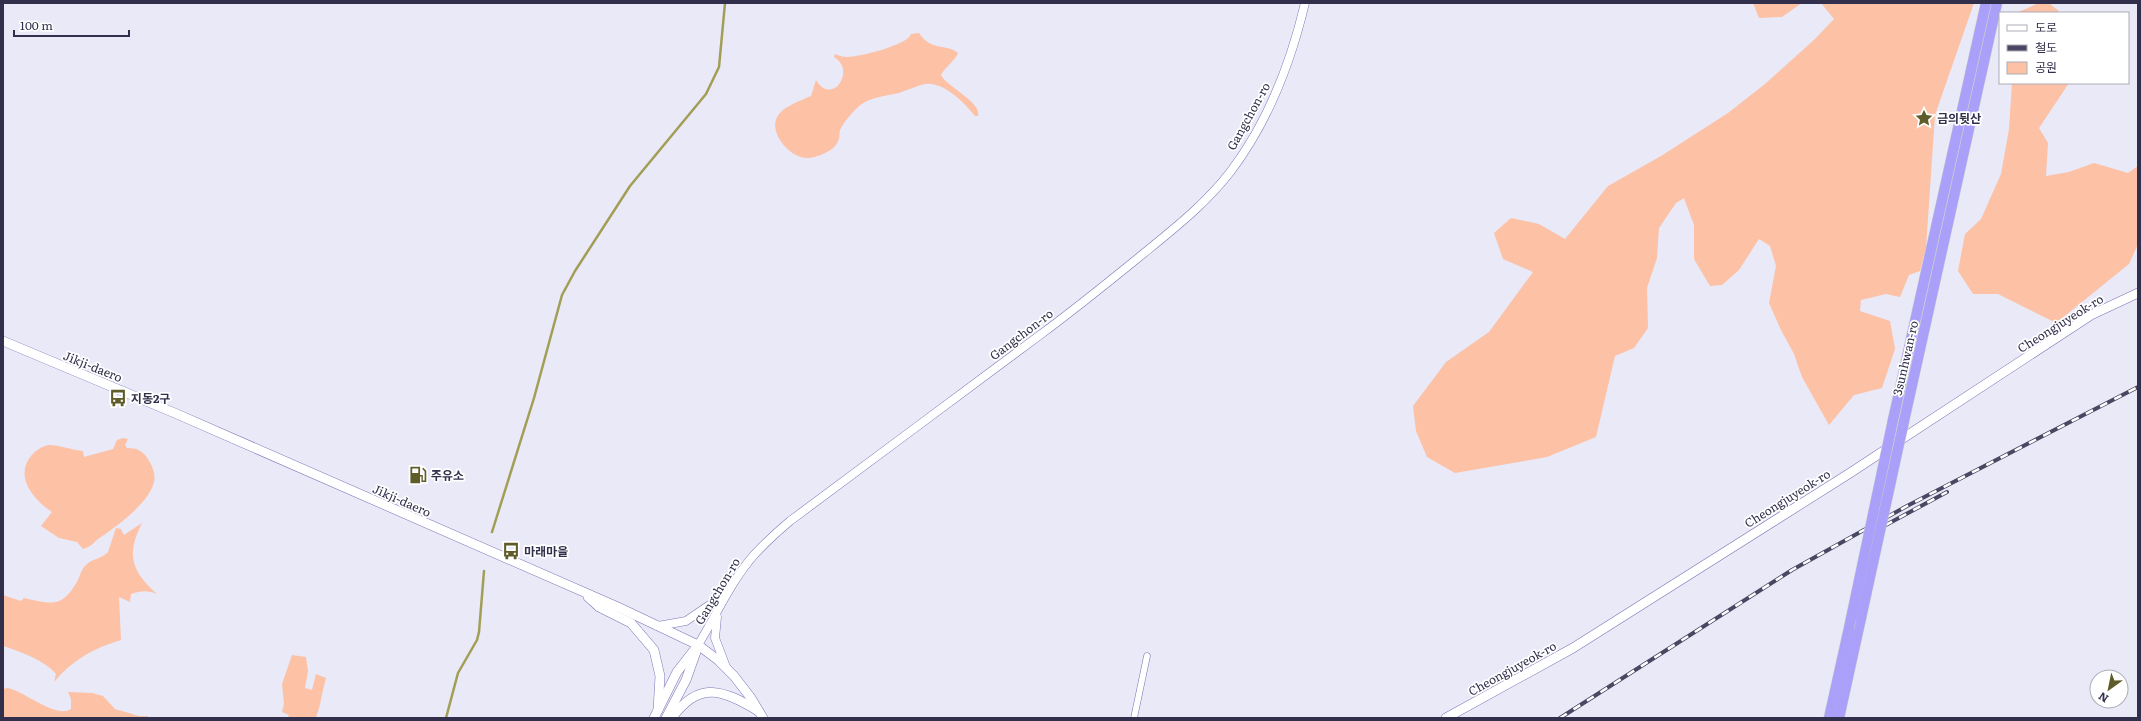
<svg xmlns="http://www.w3.org/2000/svg" width="2141" height="721" font-family="Literata,'Noto Sans KR',serif">
<rect width="100%" height="100%" fill="#e9e9f8"/>
<g fill="#fdc1a5">
<path d="M1753,3H1802L1782,17L1759,18Z"/>
<path d="M1821,3H1974L1935,115L1926,248L1920,271L1909,275L1900,297L1886,294L1861,300L1860,311L1890,321L1895,349L1882,388L1854,395L1829,425L1802,377L1794,354L1781,330L1769,303L1776,266L1770,246L1759,239L1739,270L1722,285L1710,286L1694,259V225L1684,198L1676,203L1659,228L1657,258L1647,288L1648,328L1634,348L1615,356L1596,437L1547,457L1455,473L1427,457L1416,431L1413,406L1446,362L1489,332L1533,272L1503,259L1494,233L1511,218L1539,224L1565,239L1608,186L1661,156L1728,113L1765,84L1815,39L1834,19Z"/>
<path d="M2039,3H2049L2061,13H2016Z"/>
<path d="M919,33C932,52 945,43 958,53C955,61 945,67 941,75C947,87 982,102 978,116H975C965,103 943,81 925,84C916,86 908,90 899,93C886,96 870,97 859,106C852,113 845,120 840,130C839,134 840,138 838,141C835,151 816,158 807,158C789,158 766,130 779,114C787,105 800,101 811,96L816,80C832,107 857,70 834,57L835,54C839,56 843,57 847,57C859,57 908,45 911,34Z"/>
<path d="M2012,83H2069L2039,128L2048,143L2046,176L2069,172L2094,163L2128,173L2138,166V244L2129,264L2056,323L1998,294H1973L1958,271L1965,234L1981,219L2001,174L2009,129Z"/>
<path d="M123,438L128,439L125,445L127,448C137,448 143,451 148,459C152,466 156,473 154,482C149,503 117,526 101,537C94,541 92,547 83,549L77,542L59,538L41,526L52,512C34,500 14,477 31,456C35,451 42,446 49,445C59,445 73,450 83,451L84,457L113,449L117,440Z"/>
<path d="M142,523C126,554 131,571 157,594C147,590 141,591 131,594L130,602L119,597L121,640C94,648 72,660 54,682L56,674C46,661 19,651 3,646V595L21,601L24,598C52,604 62,609 78,580C80,575 82,568 87,564C93,559 103,558 108,552L116,528L121,529L124,535Z"/>
<path d="M292,655L306,657L308,671L305,688L312,690L316,674L326,678C322,692 321,704 316,718H287L289,715L282,712L284,704L282,684Z"/>
<path d="M8,688C24,691 56,719 71,709V699L68,692L92,693L103,696L115,709L139,716H148V718H3V689Z"/>
</g>
<g fill="none" stroke-linecap="round" stroke-linejoin="round">
<g stroke="#a29e56" stroke-width="2.5">
<path d="M492,532L534,398L562,295L575,271L630,186L706,94L719,67L725,3"/>
<path d="M446,718L458,673L477,640L479,632L484,571"/>
</g>
<g stroke="#7975b6" stroke-width="7">
<path id="minor" d="M1134,718L1147,656"/>
</g>
<g stroke="#7975b6" stroke-width="9">
<g id="tertiary">
<path d="M717,617L715,638L726,667"/>
<path d="M658,626L686,621L711,604L730,587"/>
<path d="M698,645C716,616 731,581 754,555C765,543 777,532 790,521C873,459 957,397 1040,335C1074,310 1106,284 1138,258C1171,231 1205,205 1231,171C1268,122 1291,62 1305,3"/>
</g>
</g>
<g stroke="#7975b6" stroke-width="10">
<g id="secondary">
<path d="M3,341L177,414L618,607L698,645L718,660L734,676L751,698L763,718"/>
<path d="M588,597L599,607L631,623L654,650L660,676L658,710"/>
<path d="M654,718L677,672L698,645"/>
<path d="M666,718L686,680L696,652"/>
<path d="M672,718C699,680 724,690 758,711"/>
<path d="M1446,718L1573,648L1850,473L2091,315L2138,293"/>
</g>
</g>
<g stroke="#c9c9d0" stroke-width="11">
<g id="trunk">
<path d="M1893,420L1986,3"/>
<path d="M1904,421L1997,3"/>
<path d="M1829,718L1849,628"/>
<path d="M1839,718L1861,618"/>
</g>
</g>
<use href="#minor" stroke="#fff" stroke-width="6"/>
<use href="#tertiary" stroke="#fff" stroke-width="8"/>
<use href="#secondary" stroke="#fff" stroke-width="9"/>
<use href="#trunk" stroke="#aaa0fa" stroke-width="10"/>
<g stroke="#494761" stroke-width="4">
<g id="rail">
<path d="M1871,533L1947,492"/>
<path d="M1560,718L1792,570L1907,506L2138,387"/>
</g>
</g>
<use href="#rail" stroke="#fff" stroke-width="2.5" stroke-dasharray="8" stroke-linecap="butt"/>
<g stroke="#c9c9d0" stroke-width="11" stroke-linecap="butt">
<g id="trunk-bridge">
<path d="M1861,618L1904,421"/>
<path d="M1849,628L1893,420"/>
</g>
</g>
<use href="#trunk-bridge" stroke="#aaa0fa" stroke-width="10"/>
</g>
<defs>
<g id="sight-bare" transform="scale(1.38)"><path d="M0-6L1.8-2.2L6-1.7L2.9 1.2L3.7 5.4L0 3.3L-3.7 5.4L-2.9 1.2L-6-1.7L-1.8-2.2Z" fill="#5f5c29" stroke="#fff" stroke-width="2.5" paint-order="stroke"/></g>
<g id="bus-bare" transform="scale(1.38)"><path d="M-5-6H5V4H4V6H2V4H-2V6H-4V4H-5ZM-3.5-4V0h7V-4ZM-3.5 1.2v1.5H-2V1.2ZM2 1.2v1.5H3.5V1.2Z" fill="#5f5c29" stroke="#fff" stroke-width="2.5" paint-order="stroke"/></g>
<g id="fuel-bare" transform="scale(1.38)"><path d="M-5.5-6h7V0h2V4h1.3V-2.5L3-4.5l.8-.8L6-3V5H2.5V1h-1V6h-7ZM-4.2-4.7v3.2H.2V-4.7Z" fill="#5f5c29" stroke="#fff" stroke-width="2.5" paint-order="stroke"/></g>
</defs>
<g fill-rule="evenodd">
<use href="#sight-bare" x="1924" y="118"/>
<use href="#bus-bare" x="118" y="398"/>
<use href="#fuel-bare" x="418" y="475"/>
<use href="#bus-bare" x="511" y="551"/>
</g>
<g text-anchor="middle" dominant-baseline="central" stroke-width="3.5" stroke-linejoin="round" paint-order="stroke">
<g font-size="12" fill="#312f4b" stroke="#fff">
<text transform="translate(1248 116) rotate(-61)">Gangchon-ro</text>
<text transform="translate(2060 323) rotate(-32)">Cheongjuyeok-ro</text>
<text transform="translate(1021 334) rotate(-37)">Gangchon-ro</text>
<text transform="translate(1905 358) rotate(-77)">3sunhwan-ro</text>
<text transform="translate(93 366) rotate(22)">Jikji-daero</text>
<text transform="translate(1787 498) rotate(-32)">Cheongjuyeok-ro</text>
<text transform="translate(402 500) rotate(24)">Jikji-daero</text>
<text transform="translate(717 591) rotate(-59)">Gangchon-ro</text>
<text transform="translate(1512 668) rotate(-29)">Cheongjuyeok-ro</text>
</g>
<g font-size="12" font-weight="bold" fill="#312f4b" stroke="#fff" text-anchor="start">
<text x="1937" y="118">금의뒷산</text>
<text x="131" y="398">지동2구</text>
<text x="431" y="475">주유소</text>
<text x="524" y="551">마래마을</text>
</g>
</g>
<rect width="2141" height="721" fill="none" stroke="#312f4b" stroke-width="8"/>
<rect x="1999" y="12" width="130" height="72" fill="#ffffff" stroke="#adacb7"/>
<rect x="2007" y="25" width="20" height="6" fill="#ffffff" stroke="#adacb7"/>
<text x="2035" y="32" font-size="12" fill="#312f4b">도로</text>
<rect x="2007" y="45" width="20" height="6" fill="#494761" stroke="#adacb7"/>
<text x="2035" y="52" font-size="12" fill="#312f4b">철도</text>
<rect x="2007" y="62" width="20" height="12" fill="#fdc1a5" stroke="#adacb7"/>
<text x="2035" y="72" font-size="12" fill="#312f4b">공원</text>
<g transform="translate(2109 689) rotate(213)"><circle r="19" fill="#ffffff" stroke="#adacb7"/>
<path d="M0-3L7 15L0 10L-7 15Z" fill="#5f5c29"/>
<text y="-6" font-size="11" font-weight="bold" text-anchor="middle" fill="#312f4b">N</text>
</g>
<path d="M14 30v6h115v-6" fill="none" stroke="#312f4b" stroke-width="2"/>
<text x="20" y="30" font-size="12" fill="#312f4b" stroke="#ffffff" stroke-width="3" paint-order="stroke">100 m</text>
</svg>
